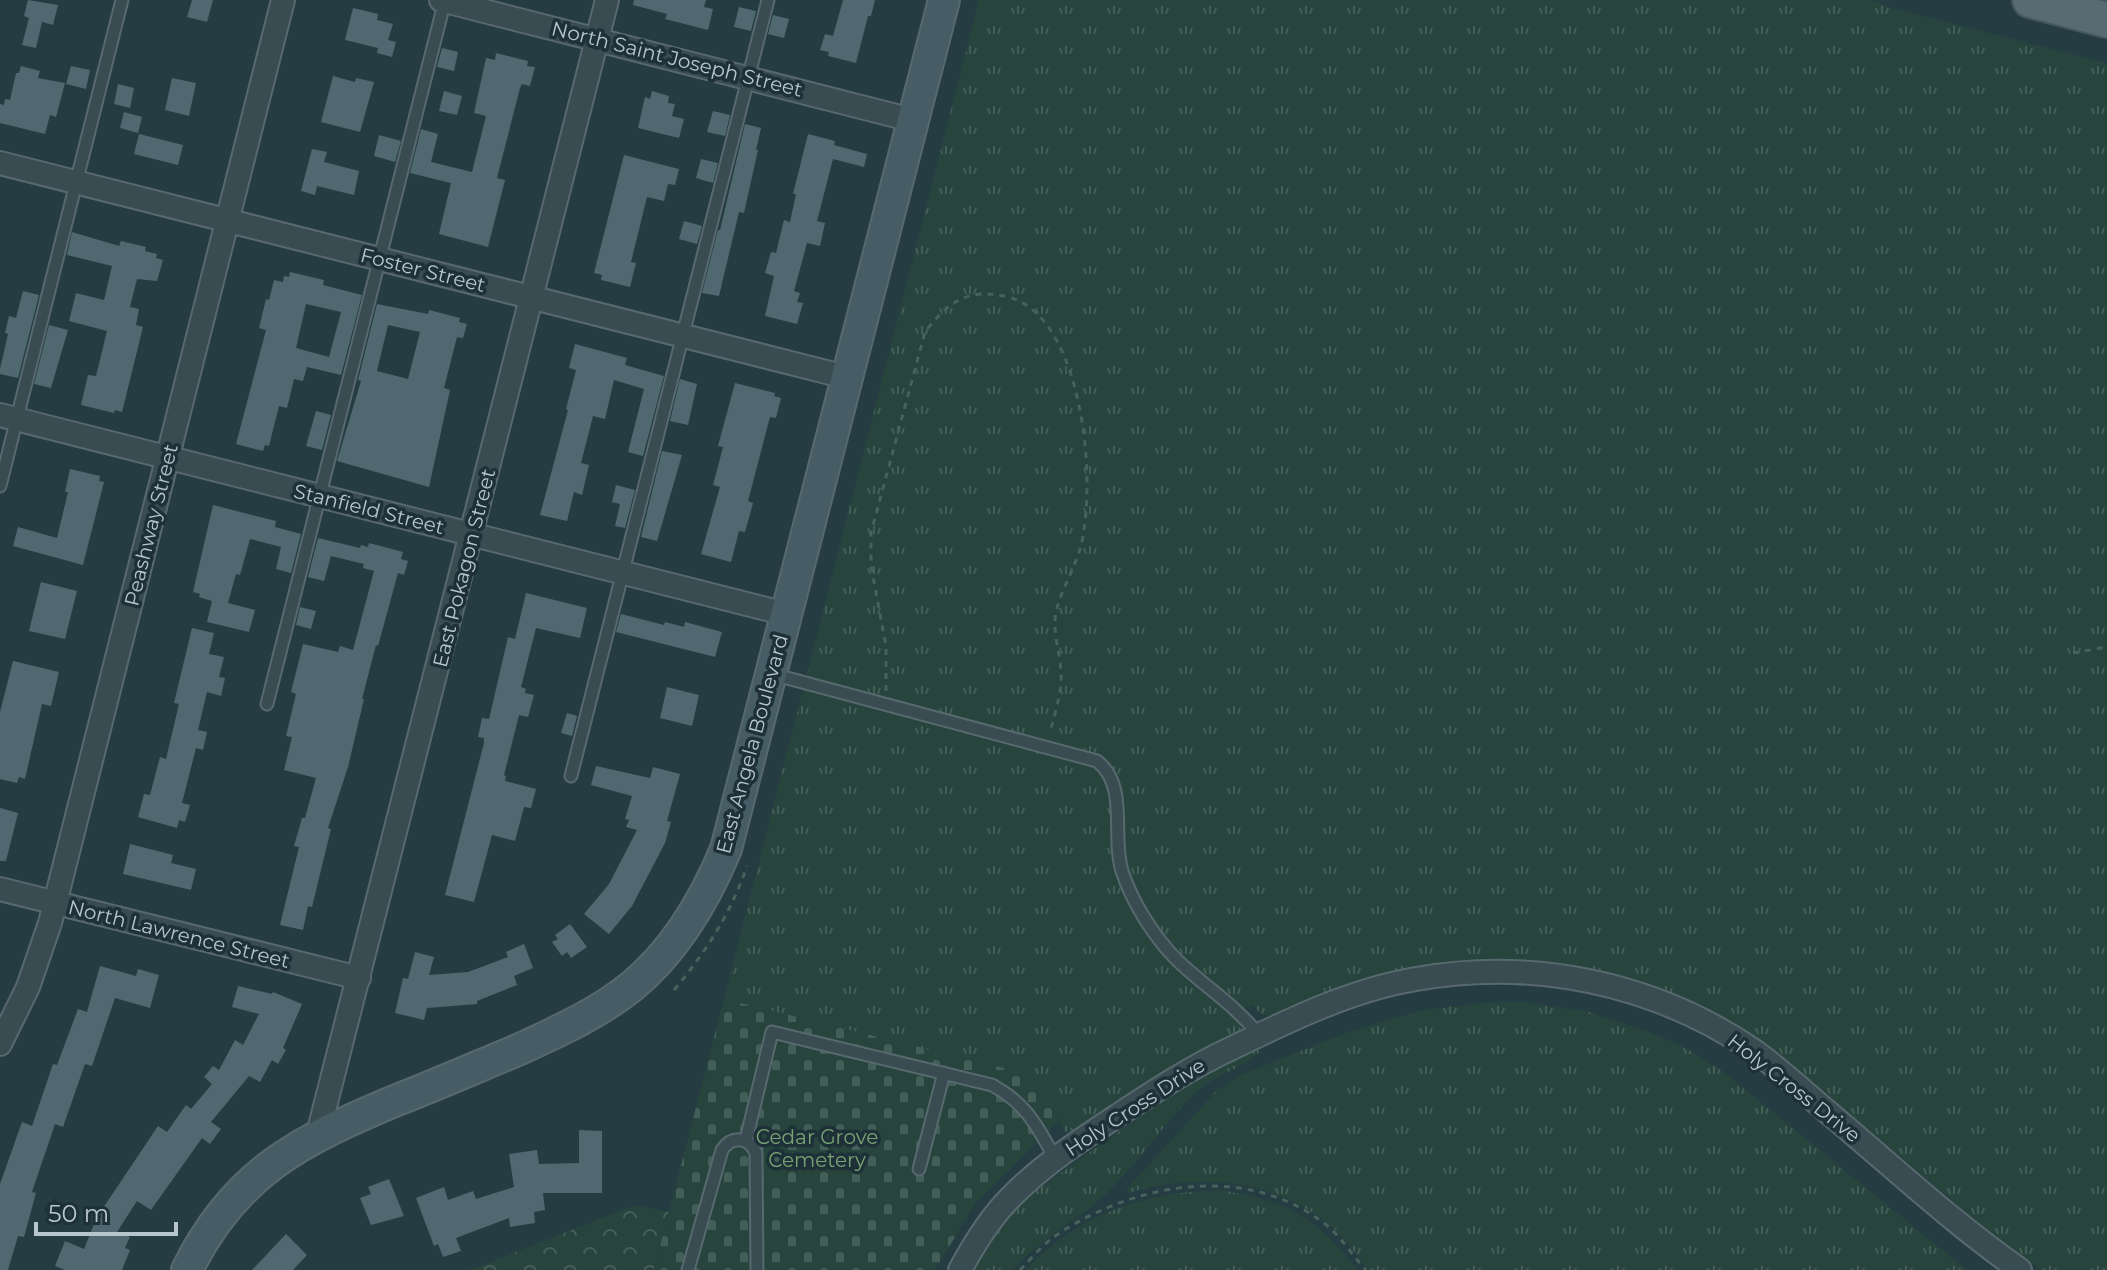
<svg xmlns="http://www.w3.org/2000/svg" width="2107" height="1270" font-family="Montserrat,sans-serif">
<defs>
<pattern id="grass-tufts" width="24" height="20" patternUnits="userSpaceOnUse" patternTransform="scale(2)"><rect width="24" height="20" fill="#27443d"/><path d="M3 7l-1-3M5 7V3M7 7l1-3M15 17l-1-3M17 17v-4M19 17l1-3" fill="none" stroke="#445e58"/></pattern>
<pattern id="forest-crowns" width="20" height="18" patternUnits="userSpaceOnUse" patternTransform="scale(2)"><rect width="20" height="18" fill="#27443d"/><path d="M2 6a3 3 0 1 1 6 0M12 15a3 3 0 1 1 6 0" fill="none" stroke="#445e58"/></pattern>
<pattern id="cemetery-stones" width="16" height="16" patternUnits="userSpaceOnUse" patternTransform="scale(2)"><rect width="16" height="16" fill="#27443d"/><path d="M2 7V4a2 2 0 0 1 4 0v3zM10 15v-3a2 2 0 0 1 4 0v3z" fill="#445e58"/></pattern>
</defs>
<rect width="100%" height="100%" fill="#253c43"/>
<g fill="url(#grass-tufts)">
<path d="M979,0H1870L1899,10L2107,63V1270H2041L2009,1248L1773,1050C1677,985 1592,954 1475,962C1451,963 1426,964 1402,970C1357,981 1313,1000 1270,1017L1260,1013L1252,1005L1235,1014L1242,1023L1240,1031L1178,1061L1077,1129L1065,1132L1053,1112L724,999Z"/>
<path d="M1523,1002L1586,1011L1646,1031L1680,1045L1721,1070L1967,1270H1369C1356,1255 1344,1236 1328,1224C1272,1178 1196,1173 1129,1193L1126,1190L1217,1090L1238,1076L1349,1032L1422,1010L1481,1003Z"/>
<path d="M1257,1048L1259,1052C1255,1060 1214,1078 1202,1087C1165,1119 1139,1164 1103,1197C1074,1223 1038,1240 1013,1270H974L1007,1219L1031,1194L1183,1086Z"/>
<path d="M1219,1190C1292,1202 1310,1214 1358,1270H1025C1082,1213 1140,1193 1219,1190Z"/>
</g>
<path fill="url(#forest-crowns)" d="M635,1205L669,1212L654,1270H470Z"/>
<path fill="url(#cemetery-stones)" d="M724,999L1008,1069C1034,1082 1045,1095 1058,1122L975,1204L935,1270H654Z"/>
<g fill="#506970" fill-rule="evenodd">
<path d="M28,0L58,5L53,25L42,22L36,48L22,45L29,18L24,16Z"/>
<path d="M192,0H213L207,22L187,17Z"/>
<path d="M634,0H706L704,7L713,9L708,30L665,19L667,14L633,5Z"/>
<path d="M843,0H875L871,16H868L856,63L828,56L829,52L820,50L825,34L833,36Z"/>
<path d="M739,7L756,11L751,31L734,27Z"/>
<path d="M353,8L378,14L377,20L393,24L388,40L396,42L392,57L377,53L378,48L345,40Z"/>
<path d="M773,15L789,19L784,38L768,34Z"/>
<path d="M442,48L458,52L454,71L437,67Z"/>
<path d="M496,53L528,61L527,66L535,67L530,86L522,84L520,88L497,178L505,180L488,247L439,234L451,183L410,173L421,129L438,134L431,162L472,172L486,116L474,113L486,58L495,60Z"/>
<path d="M21,66L40,71L38,78L65,83L56,117L50,115L45,134L0,123V104L4,105L5,99L10,100L16,73H19Z"/>
<path d="M71,66L90,70L86,89L66,84Z"/>
<path d="M333,76L355,82L356,78L374,82L360,132L321,122Z"/>
<path d="M172,78L196,83L189,116L165,110Z"/>
<path d="M118,84L134,88L130,108L114,104Z"/>
<path d="M444,91L462,96L457,115L439,111Z"/>
<path d="M652,91L669,96L668,103L675,104L672,116L684,119L679,138L638,128L645,97L650,99Z"/>
<path d="M713,111L730,115L725,136L707,132Z"/>
<path d="M124,112L142,117L138,133L120,128Z"/>
<path d="M745,124L761,128L756,150H758L744,213L739,212L719,296L702,293L718,230H720Z"/>
<path d="M139,134L183,145L178,165L134,154Z"/>
<path d="M808,134L835,141L834,145L867,154L864,167L833,159L817,221L825,223L820,246L807,243L794,291L800,293L797,302L803,303L797,324L765,316L774,276L765,273L771,252L776,253L784,220L790,222L796,194H793Z"/>
<path d="M379,135L401,141L395,162L374,156Z"/>
<path d="M312,149L327,152L324,162L359,171L354,195L317,186L315,195L301,191Z"/>
<path d="M624,155L679,169L675,185L668,184L664,201L647,197L631,262L636,263L630,287L601,280L602,275L594,273Z"/>
<path d="M701,159L718,163L713,183L696,178Z"/>
<path d="M684,221L702,226L697,244L679,239Z"/>
<path d="M72,232L119,246L121,241L146,247L145,251L157,254L156,258L163,260L157,281L137,279L130,307L139,309L136,325L143,327L122,412L115,410L114,413L81,405L88,375L96,376L107,331L69,321L76,293L104,300L112,266L67,255Z"/>
<path d="M290,272L324,280L323,285L362,295L341,375L307,367L303,381L294,379L287,408L279,406L269,446L265,445L263,451L236,444L266,330L259,328L266,299L269,300L274,280L283,282L284,276L289,277ZM306,304L341,312L329,357L296,348Z"/>
<path d="M23,291L39,295L18,378L0,374V369L8,334L5,333L9,316L16,318Z"/>
<path d="M377,304L428,314L429,310L460,318L459,322L467,324L463,338L457,337L444,388L450,390L429,487L337,461L361,381L358,380ZM388,325L420,332L408,379L377,371Z"/>
<path d="M49,325L68,330L51,388L34,384Z"/>
<path d="M575,344L627,358L625,365L664,376L643,456L628,452L644,389L614,380L605,419L593,416L581,463L589,465L582,495L574,492L567,521L540,515L568,410L566,409L576,370L569,368Z"/>
<path d="M680,379L697,384L688,425L670,421Z"/>
<path d="M735,383L775,393L774,396L781,398L776,418L770,417L748,501L753,503L745,532L739,531L731,562L701,554L720,487L713,485L723,447L718,446Z"/>
<path d="M316,411L331,415L322,450L306,446Z"/>
<path d="M662,451L682,455L657,541L641,537Z"/>
<path d="M70,469L100,476L99,481L104,482L83,565L13,546L18,527L57,538L68,492H65Z"/>
<path d="M616,485L635,490L625,528L615,526L620,504L612,502Z"/>
<path d="M213,505L276,521L275,527L301,534L291,573L276,569L281,547L250,539L240,575L236,574L228,603L255,610L249,632L207,622L212,601L199,597L200,594L193,592Z"/>
<path d="M318,538L360,548L361,545L368,547L369,543L403,552L401,559L408,561L404,575L398,573L378,646L376,645L362,699H364L348,767L328,828L331,829L312,907L308,906L303,930L280,925L299,847L294,846L302,818H305L316,778L284,770L292,737L286,736L296,694L291,692L303,644L338,652L340,646L353,650L374,571L363,568L364,564L331,556L324,581L308,577Z"/>
<path d="M41,582L77,591L65,639L29,631Z"/>
<path d="M526,593L587,608L580,638L536,628L521,687L526,689L525,693L534,695L528,717L519,715L504,775L506,776L505,781L536,789L531,808L524,807L515,841L492,835L474,902L445,895L484,743V738L478,737L482,718L489,719L490,715L508,637L515,639Z"/>
<path d="M300,607L316,611L311,629L296,625Z"/>
<path d="M621,614L664,625L665,622L684,627L685,622L722,632L715,657L616,632Z"/>
<path d="M192,628L214,633L209,654L224,657L219,677L225,678L221,696L207,692L198,730L207,732L203,750L196,748L182,803L190,805L185,822L179,820L177,828L138,817L144,794L150,795L160,757L166,759L179,704L174,703Z"/>
<path d="M13,661L59,672L51,706L42,704L25,779L19,777L17,783L0,779V712Z"/>
<path d="M667,687L699,695L692,726L660,718Z"/>
<path d="M567,713L577,716L572,736L561,733Z"/>
<path d="M596,766L650,778L653,767L680,774L667,821L671,822L665,843L632,906L609,934L584,914L609,884L637,830L626,827L629,820L625,819L632,796L591,785Z"/>
<path d="M0,808L18,813L6,861H0Z"/>
<path d="M130,844L173,855L171,863L196,869L191,890L123,874Z"/>
<path d="M570,924L587,947L571,958L567,952L562,956L552,942L558,939L555,935Z"/>
<path d="M524,944L533,968L514,976L517,985L477,1001V1004L427,1008L424,1020L395,1013L403,978L408,979L415,952L434,957L429,975L468,972L508,957L506,952Z"/>
<path d="M100,966L136,976L138,969L159,975L150,1008L115,998L92,1066L85,1064L63,1127L55,1124L32,1192L36,1193L24,1237L18,1236L8,1270H0V1184L22,1122L32,1126L53,1064L57,1065L78,1009L87,1012Z"/>
<path d="M238,986L272,994L273,992L302,1004L283,1048L286,1050L278,1064L272,1060L260,1082L249,1076L211,1122L221,1129L210,1144L202,1138L151,1210L137,1201L117,1232L130,1237L125,1248L130,1250L122,1270H65L55,1266L65,1241L84,1249L97,1217L158,1126L167,1132L186,1105L191,1109L212,1084L204,1077L213,1066L219,1070L235,1040L243,1045L259,1014L232,1007Z"/>
<path d="M579,1130L602,1131V1193H543L545,1210L534,1212L535,1223L510,1227L509,1218L456,1238L461,1251L443,1257L438,1244L434,1246L416,1198L444,1187L448,1200L473,1191L476,1199L514,1187L509,1154L537,1150L539,1164L579,1163Z"/>
<path d="M389,1179L404,1216L371,1225L360,1198L371,1194L368,1187Z"/>
<path d="M286,1234L307,1255L293,1270H252Z"/>
</g>
<g fill="none" stroke-linecap="round" stroke-linejoin="round">
<g stroke="#57696f" stroke-width="15">
<g id="lane">
<path d="M0,486L122,0"/>
<path d="M772,674L1097,761C1129,786 1111,835 1122,871C1132,902 1154,937 1177,960C1205,987 1233,1003 1259,1035"/>
<path d="M267,704L445,0"/>
<path d="M571,776L768,0"/>
<path d="M746,1140L772,1032L992,1085C1027,1104 1037,1126 1056,1160"/>
<path d="M919,1169L944,1073"/>
<path d="M688,1270L722,1150C732,1135 749,1137 756,1153L757,1270"/>
</g>
</g>
<g stroke="#57696f" stroke-width="26">
<g id="street">
<path d="M441,0L912,120"/>
<path d="M0,163L846,377"/>
<path d="M0,415L786,614"/>
<path d="M0,889L359,978"/>
<path d="M0,1044L28,987L50,923L283,0"/>
<path d="M318,1134L607,0"/>
<path d="M960,1270C974,1244 989,1219 1010,1198C1042,1165 1082,1139 1120,1114C1155,1091 1190,1068 1228,1050C1288,1021 1350,990 1416,979C1533,958 1654,983 1753,1050C1780,1069 1805,1093 1830,1114C1893,1167 1953,1223 2020,1270"/>
</g>
</g>
<g stroke="#57696f" stroke-width="34">
<path id="secondary" d="M187,1270C235,1172 301,1140 397,1100C438,1084 479,1066 520,1049C559,1031 597,1014 631,987C675,951 704,902 726,849L944,0"/>
</g>
<g stroke="#46585e" stroke-width="38">
<path id="primary" d="M2030,0L2107,20"/>
</g>
<g stroke="#47615b" stroke-width="3" stroke-dasharray="6 6" stroke-linecap="butt">
<path d="M2073,653L2107,647"/>
<path d="M886,691V646L871,566V533L925,332C948,302 968,287 1008,297C1084,316 1098,486 1080,549C1074,570 1061,590 1056,612C1052,631 1060,653 1061,672C1062,693 1055,713 1050,732"/>
<path d="M674,990C706,952 731,913 747,866"/>
<path d="M1020,1270C1031,1259 1042,1245 1055,1236C1135,1182 1250,1161 1330,1228C1343,1240 1354,1257 1366,1270"/>
</g>
<use href="#lane" stroke="#394c52" stroke-width="11"/>
<use href="#street" stroke="#394c52" stroke-width="22"/>
<use href="#secondary" stroke="#475d65" stroke-width="30"/>
<use href="#primary" stroke="#576c72" stroke-width="34"/>
</g>
<g text-anchor="middle" dominant-baseline="central" stroke-width="7" stroke-linejoin="round" paint-order="stroke">
<g font-size="20" fill="#b6c6cc" stroke="#1e3138">
<text transform="translate(677 59) rotate(14)">North Saint Joseph Street</text>
<text transform="translate(423 270) rotate(14)">Foster Street</text>
<text transform="translate(369 509) rotate(14)">Stanfield Street</text>
<text transform="translate(151 525) rotate(-76)">Peashway Street</text>
<text transform="translate(464 568) rotate(-76)">East Pokagon Street</text>
<text transform="translate(752 744) rotate(-75)">East Angela Boulevard</text>
<text transform="translate(179 934) rotate(14)">North Lawrence Street</text>
<text transform="translate(1794 1088) rotate(38)">Holy Cross Drive</text>
<text transform="translate(1135 1107) rotate(-33)">Holy Cross Drive</text>
</g>
<g font-size="20" fill="#79a373" stroke="#1e3138">
<text x="817" y="1137">Cedar Grove<tspan x="817" dy="23">Cemetery</tspan></text>
</g>
</g>
<path d="M36 1222v12h140v-12" fill="none" stroke="#b6c6cc" stroke-width="4"/>
<text x="48" y="1222" font-size="24" fill="#b6c6cc" stroke="#1e3138" stroke-width="6" paint-order="stroke">50 m</text>
</svg>
